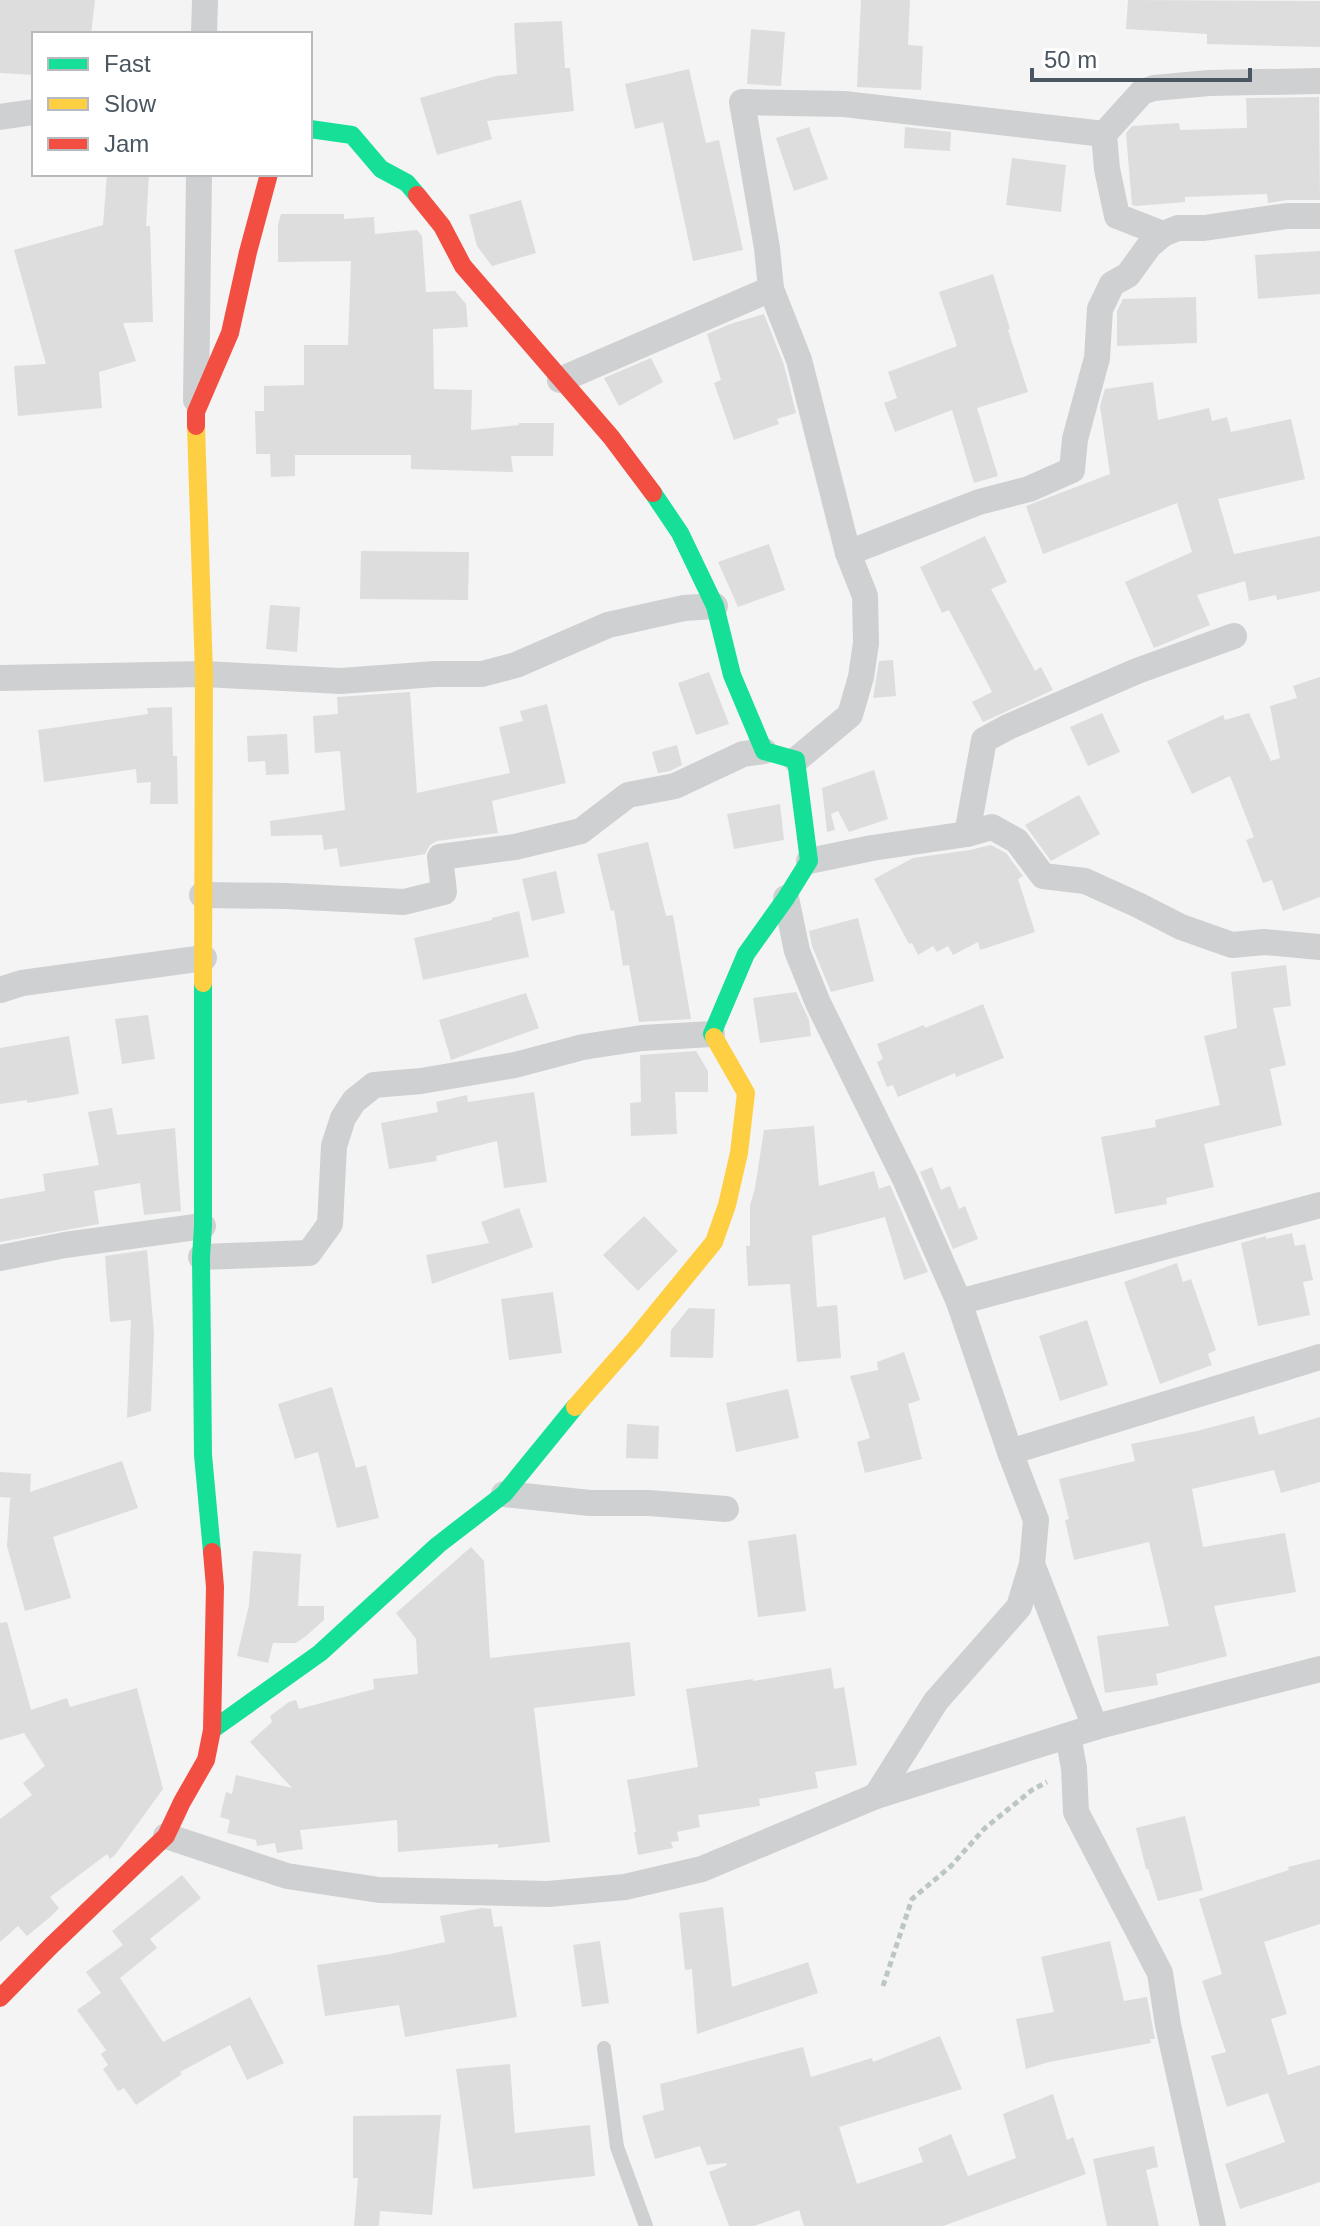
<svg xmlns="http://www.w3.org/2000/svg" width="1320" height="2226" font-family="Arial,sans-serif">
<rect width="100%" height="100%" fill="#f4f4f4"/>
<g fill="#ddddde">
<path d="M0,0H95L91,34H34V75L0,73Z"/>
<path d="M861,0H910L908,45L923,46L921,90L857,87Z"/>
<path d="M1128,0L1320,1V47L1207,44V34L1126,29Z"/>
<path d="M562,21L565,68H570L574,111L487,121L492,139L437,155L420,98L496,76L517,74L514,23Z"/>
<path d="M751,29L785,32L781,86L747,84Z"/>
<path d="M689,69L706,143L719,140L743,250L693,261L663,122L635,129L625,84Z"/>
<path d="M1319,97L1320,200H1287L1268,203L1267,194L1185,197V202L1136,206L1132,205L1126,133L1132,126L1179,123L1180,130L1247,128L1246,98Z"/>
<path d="M809,127L828,179L794,191L776,138Z"/>
<path d="M905,127L951,132L950,151L904,148Z"/>
<path d="M1012,158L1066,165L1061,212L1006,205Z"/>
<path d="M107,174H149L146,226H150L153,322L123,323L136,361L99,372L102,408L18,416L14,366L46,364L14,250L103,225Z"/>
<path d="M521,200L536,253L492,266L477,246L469,215Z"/>
<path d="M281,214H344V219L374,217L375,234L417,230L422,236L426,292L455,291L466,304L468,327L433,329L434,389L472,390L471,430L519,425V423H554L553,456H511L513,472L411,469V455H295V476L271,477L270,454H256L255,411H264V386L304,385V345H348L351,261L278,262V225Z"/>
<path d="M1320,251V294L1258,299L1255,255Z"/>
<path d="M993,274L1010,329L1008,330L1028,392L977,408L998,476L974,483L952,410L895,432L884,403L897,398L888,372L957,346L939,292Z"/>
<path d="M1196,297L1197,343L1117,346V311L1123,299Z"/>
<path d="M764,314L784,365L796,413L777,419L779,424L734,440L714,383L721,380L707,334L730,324Z"/>
<path d="M651,358L663,382L619,406L604,378Z"/>
<path d="M1153,382L1158,420L1209,408L1212,421L1227,417L1231,432L1291,419L1305,479L1218,499L1234,554L1320,536V591L1277,600L1276,595L1249,601L1245,581L1197,595L1210,625L1154,648L1125,582L1192,552L1177,503L1043,554L1026,506L1110,474L1100,406L1105,389Z"/>
<path d="M985,536L1007,582L991,589L1035,671L1041,667L1053,690L983,722L972,702L992,692L949,610L942,613L920,567Z"/>
<path d="M769,544L785,590L738,607L718,562Z"/>
<path d="M361,551L469,552L468,600L360,599Z"/>
<path d="M270,605L300,607L297,652L266,649Z"/>
<path d="M893,660L896,696L873,698L879,661Z"/>
<path d="M709,672L729,724L696,735L678,683Z"/>
<path d="M1320,677V897L1283,911L1272,880L1263,883L1246,840L1254,837L1230,776L1192,794L1167,741L1223,715L1225,720L1249,713L1271,761L1280,758L1270,706L1297,698L1293,686Z"/>
<path d="M410,692L417,793L510,773L499,727L523,721L520,711L547,704L566,783L492,801L498,833L437,841L430,845L425,854L414,856L340,867L337,848L324,850L322,835L271,836L270,821L345,810L340,751L315,753L313,716L338,714L337,697Z"/>
<path d="M172,707L173,756H177L178,804H150L151,782L137,783L136,769L44,782L38,730L148,714L147,708Z"/>
<path d="M1102,713L1120,752L1088,766L1070,727Z"/>
<path d="M287,734L289,774L266,775L265,761L248,762L247,736Z"/>
<path d="M677,745L682,765L670,771L658,773L652,752Z"/>
<path d="M874,770L888,819L849,832L838,811L831,814L835,830L827,832L822,788Z"/>
<path d="M1079,795L1100,834L1051,861L1025,825Z"/>
<path d="M780,804L784,840L734,849L727,814Z"/>
<path d="M648,842L666,916L673,915L691,1019L639,1022L629,965L623,966L614,910L611,911L597,854Z"/>
<path d="M991,845L1006,853L1023,876L1018,879L1035,932L980,950L978,942L953,955L948,946L937,952L933,946L918,955L912,943L909,944L874,879L913,858L970,850Z"/>
<path d="M556,871L565,913L532,921L522,879Z"/>
<path d="M519,911L529,957L423,980L414,938L492,920V918Z"/>
<path d="M858,918L874,981L831,992L812,946L809,931Z"/>
<path d="M1286,965L1291,1006L1273,1008L1286,1065L1270,1069L1282,1125L1204,1144L1214,1187L1166,1198L1167,1204L1115,1214L1101,1137L1156,1127L1155,1120L1220,1105L1204,1036L1237,1028L1231,972Z"/>
<path d="M796,992L809,1020L811,1036L760,1043L753,998Z"/>
<path d="M526,993L539,1028L451,1060L439,1020Z"/>
<path d="M983,1004L1004,1058L956,1077L955,1073L898,1097L893,1085L887,1087L877,1062L883,1059L877,1044L924,1025L925,1028Z"/>
<path d="M148,1015L155,1059L122,1064L115,1019Z"/>
<path d="M69,1036L79,1094L27,1103V1100L0,1104V1048Z"/>
<path d="M696,1051L708,1071V1092H675L677,1134L631,1136L630,1103L641,1102L640,1055Z"/>
<path d="M534,1092L547,1182L504,1188L497,1141L436,1156L437,1161L389,1169L381,1123L438,1112L436,1102L467,1095L468,1102Z"/>
<path d="M112,1108L117,1135L175,1128L181,1211L144,1215L140,1183L94,1191L99,1224L0,1242V1199L45,1191L43,1174L99,1165L88,1112Z"/>
<path d="M814,1126L819,1186L874,1171L879,1189L890,1185L928,1272L904,1280L885,1217L812,1236L817,1307L837,1305L841,1358L797,1362L790,1284L748,1286L746,1246H750V1205L755,1188L764,1130Z"/>
<path d="M932,1167L941,1190L950,1186L959,1209L965,1206L978,1239L953,1249L920,1172Z"/>
<path d="M519,1208L533,1247L432,1284L426,1255L489,1243L481,1222Z"/>
<path d="M644,1216L678,1251L638,1291L603,1255Z"/>
<path d="M1292,1233L1295,1246L1305,1244L1313,1280L1303,1282L1310,1315L1258,1326L1241,1243L1266,1236V1239Z"/>
<path d="M147,1250L154,1333L151,1411L127,1418L131,1320L110,1322L105,1256Z"/>
<path d="M1177,1263L1183,1282L1191,1279L1216,1350L1208,1354L1212,1365L1160,1384L1124,1282Z"/>
<path d="M553,1292L562,1353L509,1360L501,1299Z"/>
<path d="M689,1308L715,1309L713,1358L670,1357L671,1330Z"/>
<path d="M1087,1320L1108,1385L1060,1401L1039,1336Z"/>
<path d="M904,1352L920,1400L908,1404L922,1459L865,1473L857,1442L870,1438L850,1376L878,1370L877,1362Z"/>
<path d="M332,1387L356,1468L366,1465L379,1518L337,1528L318,1452L295,1459L278,1404Z"/>
<path d="M788,1389L799,1438L736,1452L726,1403Z"/>
<path d="M1254,1416L1259,1435L1320,1417V1482L1281,1493L1274,1470L1192,1489L1203,1547L1285,1533L1296,1592L1214,1606L1227,1656L1156,1674L1158,1685L1105,1693L1097,1636L1169,1626L1149,1542L1074,1560L1065,1520L1069,1519L1059,1479L1135,1461L1131,1444L1197,1431Z"/>
<path d="M627,1424L659,1426L658,1459L626,1458Z"/>
<path d="M122,1461L138,1508L53,1537L71,1598L25,1611L7,1546L10,1499L12,1498L0,1497V1472L31,1474L30,1492Z"/>
<path d="M796,1534L806,1611L758,1617L748,1541Z"/>
<path d="M471,1547L484,1561L490,1658L630,1642L635,1696L534,1708L550,1842L498,1848V1844L398,1852L397,1820L300,1830L303,1849L277,1853L275,1843L257,1846L256,1840L227,1833L230,1820L220,1817L226,1792L232,1794L236,1775L292,1788L250,1742L272,1722L270,1716L289,1702L296,1700L299,1709L374,1689L373,1679L418,1674L416,1639L396,1613Z"/>
<path d="M253,1551L301,1554L298,1606H324V1620L306,1636L296,1643H273L268,1663L237,1656L249,1605Z"/>
<path d="M7,1622L31,1710L67,1698L70,1707L137,1688L163,1789L115,1855L110,1859L107,1854L50,1897L59,1908L49,1918L27,1936L18,1926L0,1942V1819L32,1795L23,1783L45,1766L24,1733L0,1740V1623Z"/>
<path d="M831,1668L834,1689L844,1687L857,1765L815,1772L818,1788L759,1799L760,1806L698,1815L700,1827L677,1832L679,1841L671,1842L673,1848L638,1855L634,1832H636L627,1780L698,1767L686,1689L753,1679V1681Z"/>
<path d="M1185,1816L1203,1890L1158,1901L1148,1869H1146L1136,1828Z"/>
<path d="M1320,1859V1924L1264,1942L1287,2014L1271,2019L1288,2075L1320,2065V2182L1240,2209L1225,2164L1285,2142L1268,2093L1227,2107L1211,2056L1226,2052L1202,1981L1222,1974L1199,1899L1289,1870L1288,1867Z"/>
<path d="M182,1875L201,1898L150,1939L157,1948L120,1978L163,2042L250,1997L284,2063L247,2080L230,2045L180,2072L182,2074L136,2105L124,2088L118,2091L103,2069L108,2065L101,2054L106,2050L77,2010L101,1993L86,1972L123,1945L112,1931Z"/>
<path d="M723,1907L732,1987L808,1962L818,1993L697,2034L692,1969L685,1970L679,1913Z"/>
<path d="M482,1908L491,1909L494,1927L502,1926L517,2017L405,2037L399,2005L325,2016L317,1965L390,1954L445,1942L440,1916Z"/>
<path d="M600,1941L609,2003L582,2007L573,1945Z"/>
<path d="M1110,1941L1124,2001L1147,1997L1155,2039H1150L1151,2043L1049,2062L1026,2069L1016,2019L1054,2012L1041,1957Z"/>
<path d="M940,2036L962,2089L839,2127L857,2184L923,2162L918,2148L951,2134L968,2176L1016,2158L1003,2114L1053,2094L1067,2140L1073,2137L1086,2174L943,2226H804L799,2210L754,2226H729L709,2172L727,2165L726,2163L707,2165L700,2146L655,2159L642,2116L664,2110L660,2084L803,2047L811,2077L872,2058L873,2062Z"/>
<path d="M510,2064L515,2133L590,2125L595,2176L473,2189L456,2069Z"/>
<path d="M441,2115L432,2215L380,2211L379,2226H354L358,2178H353V2116Z"/>
<path d="M1154,2146L1158,2167L1146,2170L1159,2226H1107L1093,2159Z"/>
</g>
<g fill="none" stroke-linecap="round" stroke-linejoin="round">
<path stroke="#bcc7c4" stroke-width="5" stroke-dasharray="6 4" stroke-linecap="butt" d="M883,1986L912,1899L951,1866L985,1828L1032,1790L1047,1782"/>
<path stroke="#ced0d2" stroke-width="14" d="M604,2048L617,2147L646,2226"/>
<g stroke="#ced0d2" stroke-width="26">
<path d="M204,34L205,0"/>
<path d="M1320,81L1209,83L1154,88L1142,92L1104,134L1107,169L1117,216L1163,234L1178,228H1204L1287,216H1320"/>
<path d="M0,117L34,112"/>
<path d="M771,289L799,360L848,553L865,596L866,643L861,677L850,715L796,760"/>
<path d="M560,380L771,289L767,248L742,102L844,104L1104,134"/>
<path d="M196,400L199,174"/>
<path d="M848,553L979,502L1029,489L1072,470L1075,439L1097,358L1100,309L1112,284L1128,275L1149,246L1163,234"/>
<path d="M0,678L204,674L341,681L435,674H482L516,665L608,625L684,608L715,606"/>
<path d="M967,834L984,740L1008,727L1137,671L1234,636"/>
<path d="M809,861L872,848L967,834L992,827L1017,841L1043,876L1085,881L1138,905L1181,927L1232,945L1264,942L1320,947"/>
<path d="M202,895L286,896L404,902L444,892L440,857L515,847L581,831L628,795L675,786L743,754L764,751"/>
<path d="M786,898L797,951L818,1003L905,1179L959,1302L1010,1452L1036,1520L1032,1564L1095,1727"/>
<path d="M0,990L22,983L204,958"/>
<path d="M201,1257L309,1253L330,1224L334,1146L343,1118L354,1101L374,1085L421,1081L515,1065L583,1047L642,1038L712,1034"/>
<path d="M0,1258L65,1245L203,1226"/>
<path d="M959,1302L1320,1205"/>
<path d="M1010,1452L1320,1357"/>
<path d="M504,1494L590,1503H649L726,1509"/>
<path d="M1068,1736L1074,1768L1076,1812L1160,1973L1168,2025L1213,2226"/>
<path d="M876,1796L936,1701L1019,1607L1032,1564"/>
<path d="M166,1836L287,1876L379,1890L548,1894L625,1887L702,1869L876,1796L1095,1727L1320,1669"/>
</g>
<g stroke="#16e098" stroke-width="18">
<path d="M310,129L352,135L381,169L407,183L417,195"/>
<path d="M653,493L680,533L715,606L732,675L764,751L796,760L809,861L786,898L746,954L712,1034L714,1037"/>
<path d="M203,983V1226L201,1257L203,1455L212,1552"/>
<path d="M212,1730L320,1653L438,1545L504,1494L575,1407"/>
</g>
<g stroke="#ffcf43" stroke-width="18">
<path d="M196,426L204,674L203,983"/>
<path d="M575,1407L634,1340L714,1242L727,1205L739,1153L746,1093L714,1037"/>
</g>
<g stroke="#f24e42" stroke-width="18">
<path d="M417,195L442,226L463,266L611,437L653,493"/>
<path d="M196,426V412L230,333L248,252L269,174"/>
<path d="M0,1998L51,1946L166,1836L182,1802L206,1760L212,1730L215,1587L212,1552"/>
</g>
</g>
<rect x="32" y="32" width="280" height="144" fill="#ffffff" stroke="#b7bbc0" stroke-width="2"/>
<rect x="48" y="58" width="40" height="12" fill="#16e098" stroke="#b7bbc0" stroke-width="2"/>
<text x="104" y="72" font-size="24" fill="#4a5661">Fast</text>
<rect x="48" y="98" width="40" height="12" fill="#ffcf43" stroke="#b7bbc0" stroke-width="2"/>
<text x="104" y="112" font-size="24" fill="#4a5661">Slow</text>
<rect x="48" y="138" width="40" height="12" fill="#f24e42" stroke="#b7bbc0" stroke-width="2"/>
<text x="104" y="152" font-size="24" fill="#4a5661">Jam</text>
<path d="M1032 68v12h218v-12" fill="none" stroke="#4a5661" stroke-width="4"/>
<text x="1044" y="68" font-size="24" fill="#4a5661" stroke="#ffffff" stroke-width="6" paint-order="stroke">50 m</text>
</svg>
